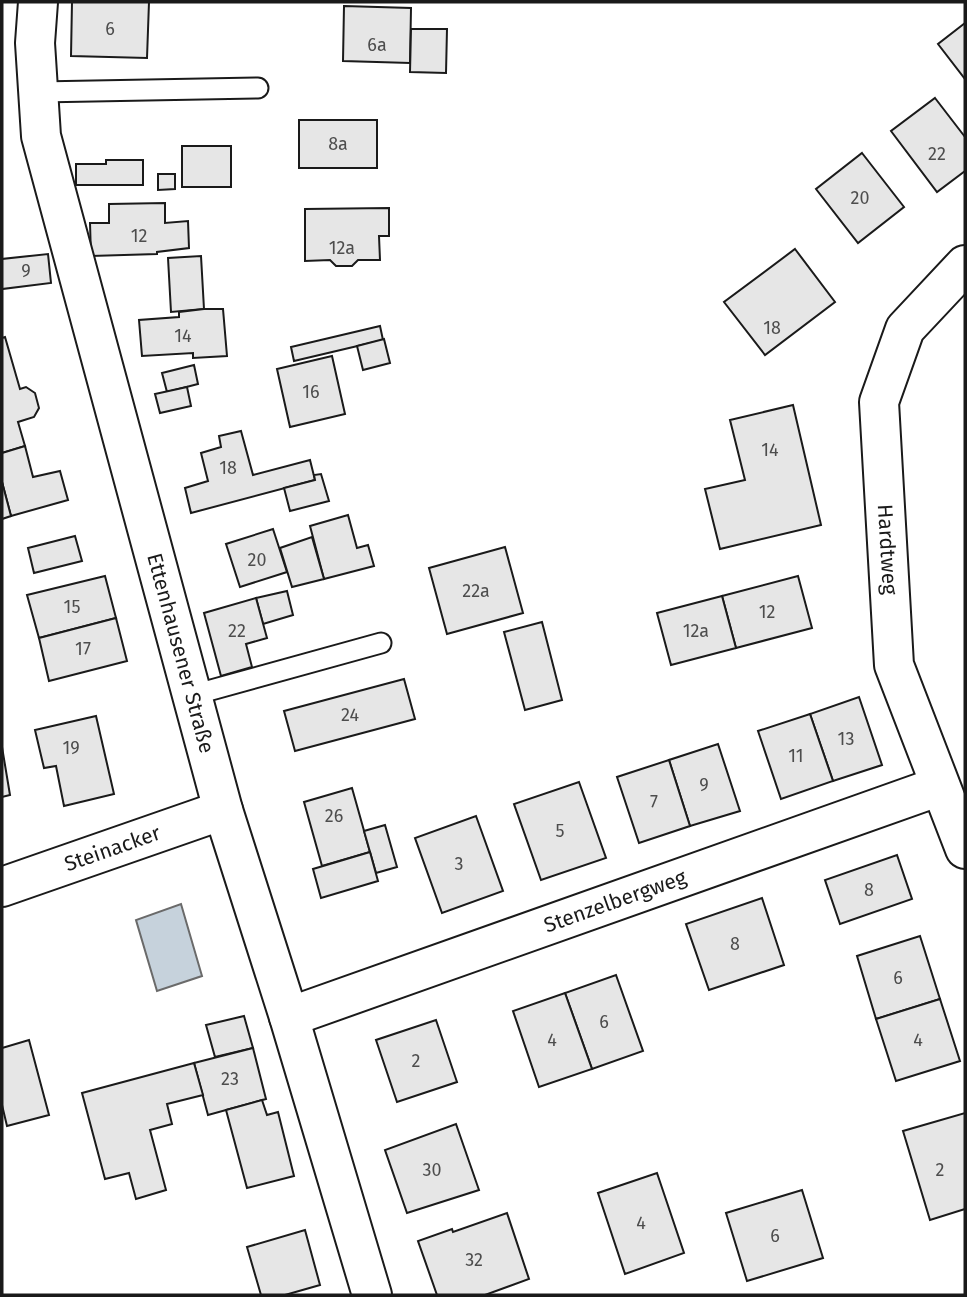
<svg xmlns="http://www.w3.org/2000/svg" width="967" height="1297" font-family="'Fira Sans',sans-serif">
<rect width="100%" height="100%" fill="#fff"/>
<path fill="#c6d2dc" stroke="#6a6a6a" stroke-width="2" d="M181,904L202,976L157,991L136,920Z"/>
<g fill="#e6e6e6" stroke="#1a1a1a" stroke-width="2">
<path d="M72,2H149L147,58L71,56Z"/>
<path d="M344,6L411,8L410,63L343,61Z"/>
<path d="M965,23V79L938,44Z"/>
<path d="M411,29H447L446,73L410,72Z"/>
<path d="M935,98L965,137V171L937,192L891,131Z"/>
<rect x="299" y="120" width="78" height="48"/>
<rect x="182" y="146" width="49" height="41"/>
<path d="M862,153L904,207L858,243L816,189Z"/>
<path d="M106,160H143V185H76V164H106Z"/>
<path d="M158,174H175V189L158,190Z"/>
<path d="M165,203V223L188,221L189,248L157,252V254L91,256L90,223H109V204Z"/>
<path d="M389,208V236H379L380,260H358L352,266H336L330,260L305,261V209Z"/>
<path d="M795,249L835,302L765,355L724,302Z"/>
<path d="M48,254L51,283L2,289V259Z"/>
<path d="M201,256L204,309L171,312L168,258Z"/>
<path d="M204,309H223L227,356L193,358V353L142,356L139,320L179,317V312Z"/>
<path d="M380,326L383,340L294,361L291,347Z"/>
<path d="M5,337L20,389L26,387L35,393L39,408L34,417L18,422L25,446L2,453V338Z"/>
<path d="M384,339L390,363L363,370L357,346Z"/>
<path d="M332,356L345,414L290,427L277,369Z"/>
<path d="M194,365L198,384L167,392L162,373Z"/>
<path d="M187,387L191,406L160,413L155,394Z"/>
<path d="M793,405L821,525L720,549L705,489L745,480L730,420Z"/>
<path d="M241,431L253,475L310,460L315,480L191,513L185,488L208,481L201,453L221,447L219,436Z"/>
<path d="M25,446L33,477L60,471L68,500L11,516L2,482V453Z"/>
<path d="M321,474L329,501L290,511L284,488L315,480L314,475Z"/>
<path d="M2,482L11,516L2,519Z"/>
<path d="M348,515L357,548L368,545L374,566L324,579L310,526Z"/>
<path d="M273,529L287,572L240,587L226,544Z"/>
<path d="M75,536L82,561L34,573L28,548Z"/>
<path d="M312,537L324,579L292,587L280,548Z"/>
<path d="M505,547L523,613L447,634L429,568Z"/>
<path d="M105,576L116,618L39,638L27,595Z"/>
<path d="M798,576L812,628L736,648L722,596Z"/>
<path d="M287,591L293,615L263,624L256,598Z"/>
<path d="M722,596L736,648L671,665L657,613Z"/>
<path d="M256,598L267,638L246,644L252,667L221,676L204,613Z"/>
<path d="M116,618L127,661L49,681L39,638Z"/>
<path d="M542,622L562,700L525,710L504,632Z"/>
<path d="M404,679L415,719L295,751L284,711Z"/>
<path d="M859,697L882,765L833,781L810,714Z"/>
<path d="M810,714L833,781L781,799L758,731Z"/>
<path d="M96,716L114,794L64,806L56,766L44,768L35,730Z"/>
<path d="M718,744L740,811L690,826L669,760Z"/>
<path d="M2,747L10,795L2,797Z"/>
<path d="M669,760L690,826L639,843L617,777Z"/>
<path d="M579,782L606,858L541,880L514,804Z"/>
<path d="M352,788L370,852L322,866L304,802Z"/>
<path d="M476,816L503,891L442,913L415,838Z"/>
<path d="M385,825L397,867L376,873L364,831Z"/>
<path d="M370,852L378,881L321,898L313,869Z"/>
<path d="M897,855L912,899L840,924L825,880Z"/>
<path d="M762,898L784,965L709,990L686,924Z"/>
<path d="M920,936L940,999L876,1019L857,956Z"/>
<path d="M616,975L643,1051L592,1069L565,993Z"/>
<path d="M565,993L592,1069L539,1087L513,1011Z"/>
<path d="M940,999L960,1061L896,1081L876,1019Z"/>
<path d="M244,1016L253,1048L215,1057L206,1025Z"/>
<path d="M436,1020L457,1082L397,1102L376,1040Z"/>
<path d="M29,1040L49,1115L7,1126L2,1105V1048Z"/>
<path d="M253,1048L266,1099L208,1115L194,1063Z"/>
<path d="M194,1063L203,1095L167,1104L172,1124L150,1130L166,1190L136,1199L129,1173L105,1179L82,1093Z"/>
<path d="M262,1100L267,1115L278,1112L294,1176L247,1188L226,1110Z"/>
<path d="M965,1113V1209L930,1220L903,1131Z"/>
<path d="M456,1124L479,1190L407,1213L385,1150Z"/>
<path d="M657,1173L684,1253L625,1274L598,1193Z"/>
<path d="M802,1190L823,1258L747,1281L726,1213Z"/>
<path d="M507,1213L529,1279L485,1295H437L418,1241L452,1229L453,1232Z"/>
<path d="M305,1230L320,1285L285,1295H261L247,1247Z"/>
</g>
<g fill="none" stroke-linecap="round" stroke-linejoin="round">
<g stroke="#1a1a1a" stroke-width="23">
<g id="service">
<path d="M39,92L258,88"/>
<path d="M193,695L381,643"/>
</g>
</g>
<g stroke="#1a1a1a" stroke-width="42">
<g id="minor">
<path id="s1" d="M38,2L35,43L41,136L223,810L289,1017L372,1295"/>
<path id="s2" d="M965,265L905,329L879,402L894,665L965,849"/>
<path id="s3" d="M2,887L223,810"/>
<path id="s4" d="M289,1017L940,786"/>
</g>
</g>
<use href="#service" stroke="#fff" stroke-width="19"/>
<use href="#minor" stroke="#fff" stroke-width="38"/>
</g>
<g text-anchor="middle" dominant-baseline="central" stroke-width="5" stroke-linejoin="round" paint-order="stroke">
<g font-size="18" fill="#4d4d4d">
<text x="110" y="29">6</text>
<text x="377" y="45">6a</text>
<text x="338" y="144">8a</text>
<text x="937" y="154">22</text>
<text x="860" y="198">20</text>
<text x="139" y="236">12</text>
<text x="342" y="248">12a</text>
<text x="26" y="271">9</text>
<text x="772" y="328">18</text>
<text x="183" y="336">14</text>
<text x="311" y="392">16</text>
<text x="770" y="450">14</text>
<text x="228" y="468">18</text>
<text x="257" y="560">20</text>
<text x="476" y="591">22a</text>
<text x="72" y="607">15</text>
<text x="767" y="612">12</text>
<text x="237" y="631">22</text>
<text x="696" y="631">12a</text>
<text x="83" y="649">17</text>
<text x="350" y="715">24</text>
<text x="846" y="739">13</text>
<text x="71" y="748">19</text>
<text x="796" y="756">11</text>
<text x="704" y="785">9</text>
<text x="654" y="802">7</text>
<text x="334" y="816">26</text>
<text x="560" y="831">5</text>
<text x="459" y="864">3</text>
<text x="869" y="890">8</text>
<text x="735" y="944">8</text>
<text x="898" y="978">6</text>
<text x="604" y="1022">6</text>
<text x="552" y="1040">4</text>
<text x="918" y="1040">4</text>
<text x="416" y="1061">2</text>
<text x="230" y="1079">23</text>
<text x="432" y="1170">30</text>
<text x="940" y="1170">2</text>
<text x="641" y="1223">4</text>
<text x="775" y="1236">6</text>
<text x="474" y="1260">32</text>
</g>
<g font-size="21" fill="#1a1a1a" stroke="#fff">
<text stroke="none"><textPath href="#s2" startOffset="313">Hardtweg</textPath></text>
<text stroke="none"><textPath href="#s1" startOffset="670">Ettenhausener Straße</textPath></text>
<text stroke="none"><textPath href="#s3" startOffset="117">Steinacker</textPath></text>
<text stroke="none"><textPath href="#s4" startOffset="346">Stenzelbergweg</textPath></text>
</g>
</g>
<rect width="967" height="1297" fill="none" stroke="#1a1a1a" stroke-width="7"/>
</svg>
